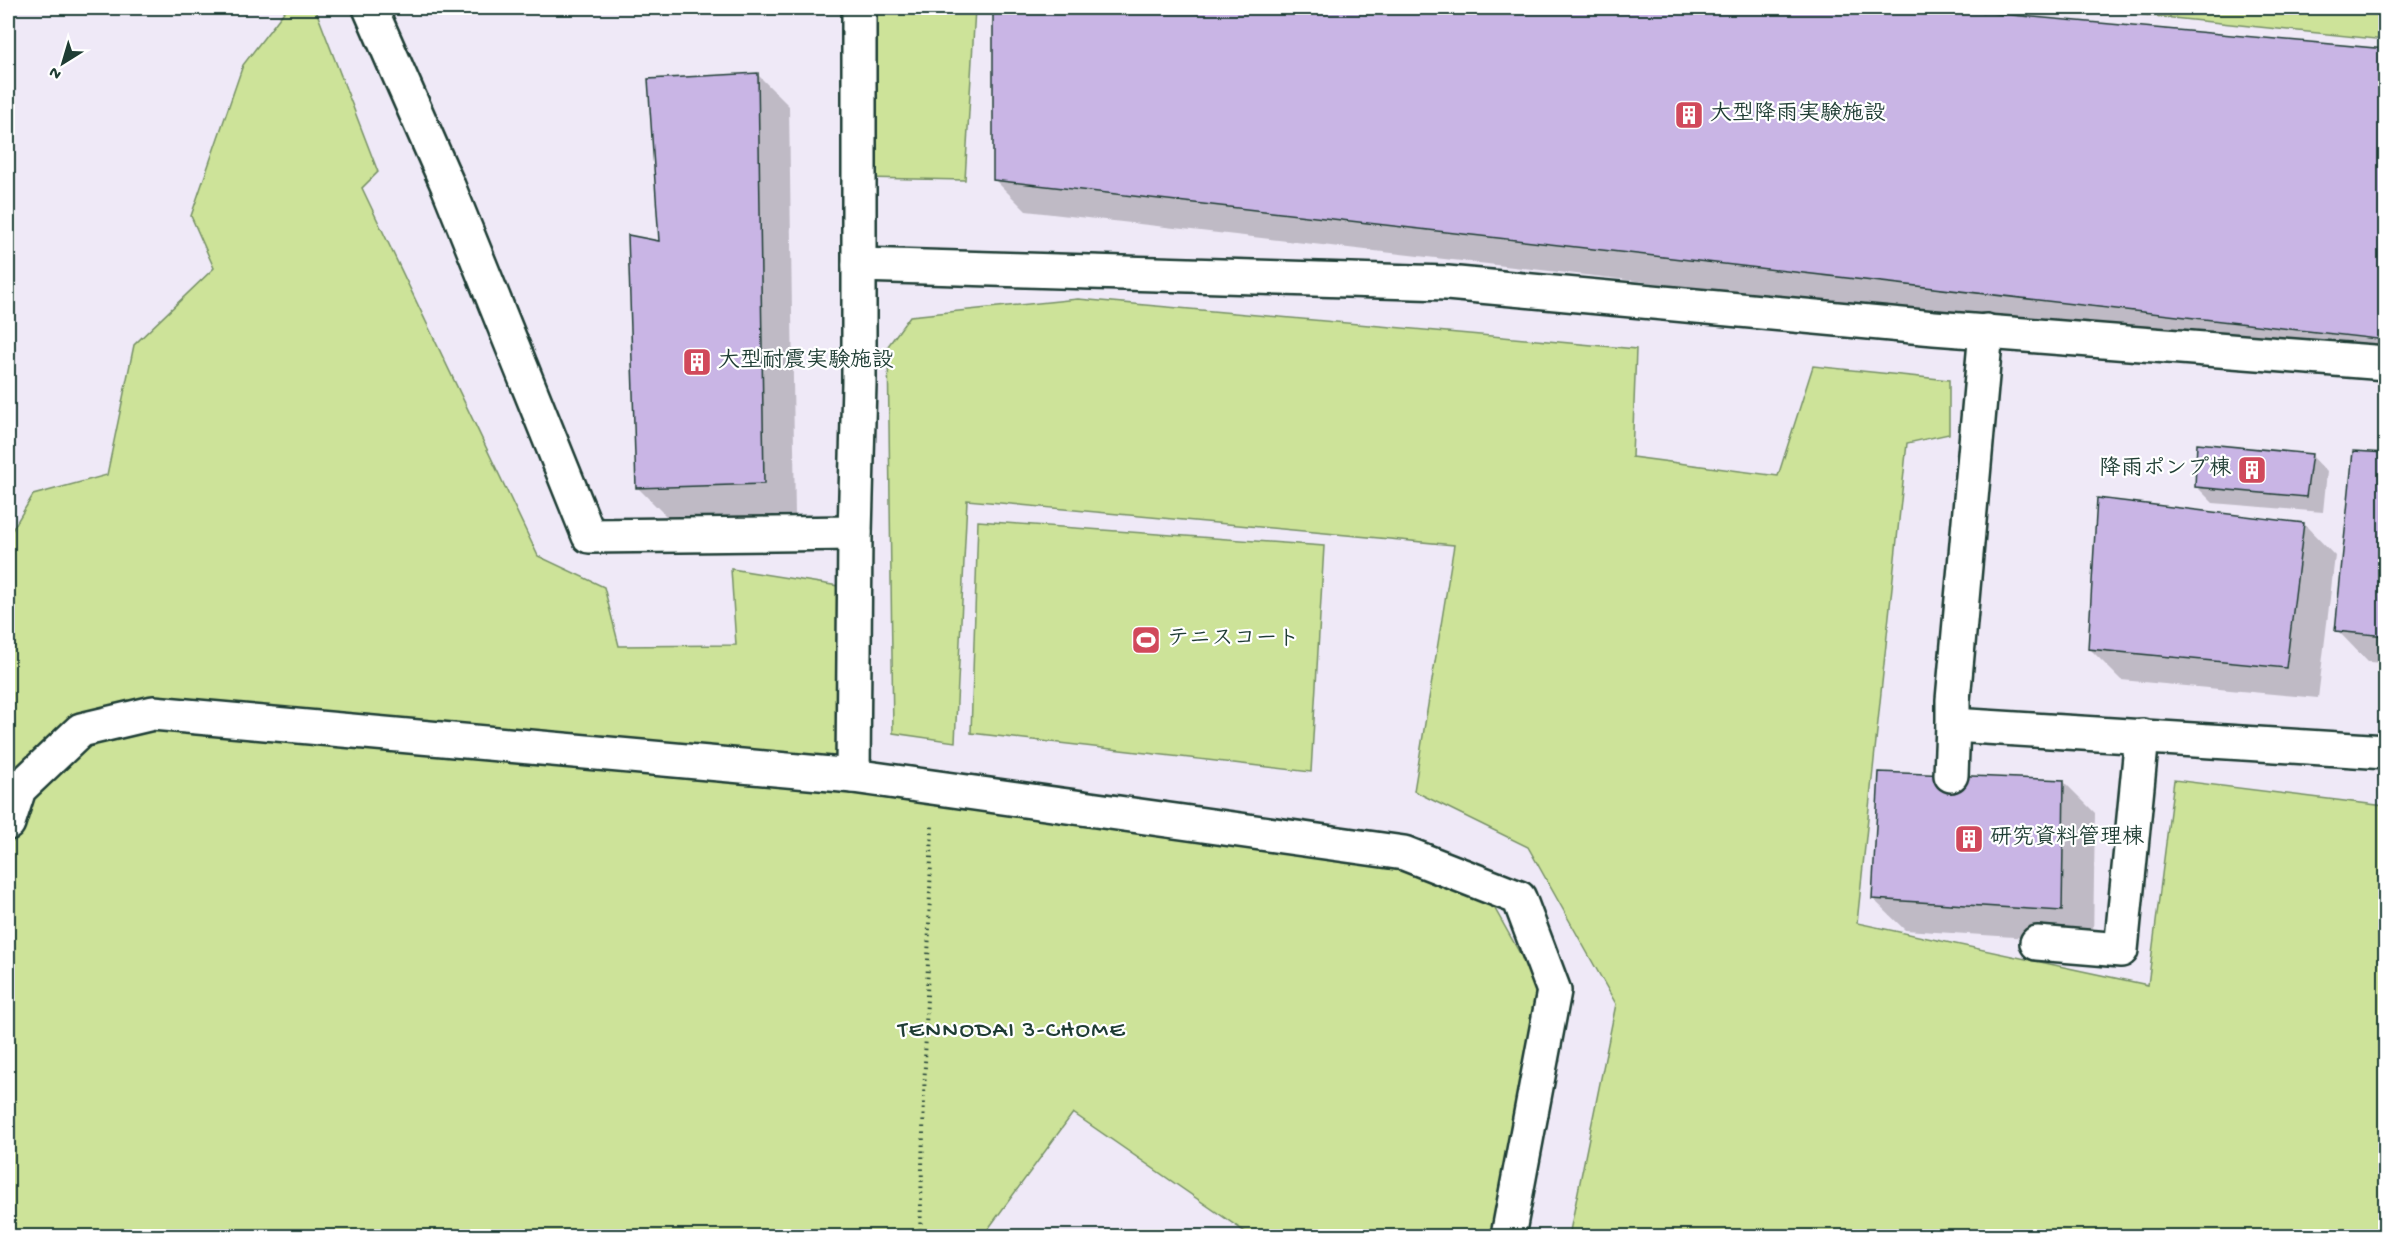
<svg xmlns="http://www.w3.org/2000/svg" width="2393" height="1244" font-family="'Gochi Hand','Klee One',sans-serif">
<rect width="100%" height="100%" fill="#fff"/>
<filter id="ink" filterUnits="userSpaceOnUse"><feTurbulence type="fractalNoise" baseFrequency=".0167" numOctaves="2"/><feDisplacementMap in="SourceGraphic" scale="12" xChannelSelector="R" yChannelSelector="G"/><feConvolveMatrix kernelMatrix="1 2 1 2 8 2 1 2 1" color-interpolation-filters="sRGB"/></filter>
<g filter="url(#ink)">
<rect fill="#efe9f7" x="8" y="8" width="2377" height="1228"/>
<g fill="#cde399" stroke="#769066" stroke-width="1.5">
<path d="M287,8H315L378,172L362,188L538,556L604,587L619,646L736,645L731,569L851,588L839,758L1421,855L1486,893L1536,982L1511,1236H1251L1073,1113L983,1236H8V537L33,495L107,475L134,345L214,268L191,216L243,65Z"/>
<path d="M874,8H975L965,180L865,178Z"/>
<path d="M2077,8H2385V40Z"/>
<path d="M1078,299L1636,349L1632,457L1778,476L1813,366L1949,380V434L1907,443L1857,923L2148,985L2174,780L2385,806V1236H1569L1616,1004L1528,847L1414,791L1454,545L967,500L955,742L893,733L888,346L910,316Z"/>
<path d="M978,521L1324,546L1311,772L971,733Z"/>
</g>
<g fill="#0003">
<path d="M995,8H1918L2386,51V367L1026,211L994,179Z"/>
<path d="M758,75L789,106L795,515L669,519L638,488L661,243Z"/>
<path d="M2386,454V663L2368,662L2337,630Z"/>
<path d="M2311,455L2327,472L2323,512L2213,503L2196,486Z"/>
<path d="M2304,524L2335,556L2318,698L2121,680L2089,648Z"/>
<path d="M2063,781L2095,813L2093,942L1905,930L1873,899Z"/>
</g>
<g fill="#c9b5e5" stroke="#1f3d34" stroke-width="1.5">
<path d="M993,8H1935L2386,49V340L993,180Z"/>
<path d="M758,73L764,484L636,488L628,235L659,241L648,79Z"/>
<path d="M2197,443L2312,454L2306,497L2195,487Z"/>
<path d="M2353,451L2386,453V636L2335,631Z"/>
<path d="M2097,498L2304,523L2286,668L2088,649Z"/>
<path d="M1879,772L2064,780L2062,911L1872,899Z"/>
</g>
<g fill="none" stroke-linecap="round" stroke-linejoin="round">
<g stroke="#1f3d34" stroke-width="38">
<g id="minor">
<path d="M370,8L448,186L589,536L855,533"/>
<path d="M859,265L1447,283L1934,328L2386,363"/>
<path d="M1986,331L1953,700V725L2386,752"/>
<path d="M1951,775L1953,725"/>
<path d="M853,776L855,533L859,383V8"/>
<path d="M8,823L19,789L81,730L153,713L853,776L1404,853L1519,898L1554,991L1508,1236"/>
<path d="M2037,943L2121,950L2142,736"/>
</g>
</g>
<path stroke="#1f3d34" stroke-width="4" stroke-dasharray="1.5 4.5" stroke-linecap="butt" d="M920,1236L932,823"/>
<use href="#minor" stroke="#fff" stroke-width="33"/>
</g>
</g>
<defs>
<g id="building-square" transform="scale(1.5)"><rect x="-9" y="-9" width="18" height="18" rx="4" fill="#d1495b" stroke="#fff"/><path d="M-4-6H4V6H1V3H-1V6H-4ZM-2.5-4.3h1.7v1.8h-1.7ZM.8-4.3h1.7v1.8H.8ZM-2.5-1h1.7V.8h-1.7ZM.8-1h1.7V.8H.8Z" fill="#fff"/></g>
<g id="stadium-square" transform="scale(1.5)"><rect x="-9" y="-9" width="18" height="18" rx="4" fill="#d1495b" stroke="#fff"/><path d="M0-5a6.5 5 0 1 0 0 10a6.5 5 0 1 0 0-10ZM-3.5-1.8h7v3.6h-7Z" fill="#fff"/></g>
</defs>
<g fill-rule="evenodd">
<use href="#building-square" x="1689" y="115"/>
<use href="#building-square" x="697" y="362"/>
<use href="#building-square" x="2252" y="470"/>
<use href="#stadium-square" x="1146" y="640"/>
<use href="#building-square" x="1969" y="839"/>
</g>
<g text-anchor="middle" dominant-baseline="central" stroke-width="4.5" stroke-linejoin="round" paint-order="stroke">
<g font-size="22" font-weight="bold" fill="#1f3d34" stroke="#fff" text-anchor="start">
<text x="1710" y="115">大型降雨実験施設</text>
<text x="718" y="362">大型耐震実験施設</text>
<text x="2231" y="470" text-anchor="end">降雨ポンプ棟</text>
<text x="1167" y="640">テニスコート</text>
<text x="1990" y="839">研究資料管理棟</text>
</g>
<g font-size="24" letter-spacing="1.5" fill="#1f3d34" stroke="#fff">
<text x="1012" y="1031">TENNODAI 3-CHOME</text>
</g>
</g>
<rect width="2393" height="1244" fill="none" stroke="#fff" stroke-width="30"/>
<rect x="15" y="15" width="2363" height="1214" fill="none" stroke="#1f3d34" stroke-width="2" filter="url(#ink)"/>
<g transform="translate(63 63) rotate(217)" stroke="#ffffff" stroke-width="4.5" paint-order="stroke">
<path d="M0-4.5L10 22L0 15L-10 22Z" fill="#1f3d34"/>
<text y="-9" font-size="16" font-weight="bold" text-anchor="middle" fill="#1f3d34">N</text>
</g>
</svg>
